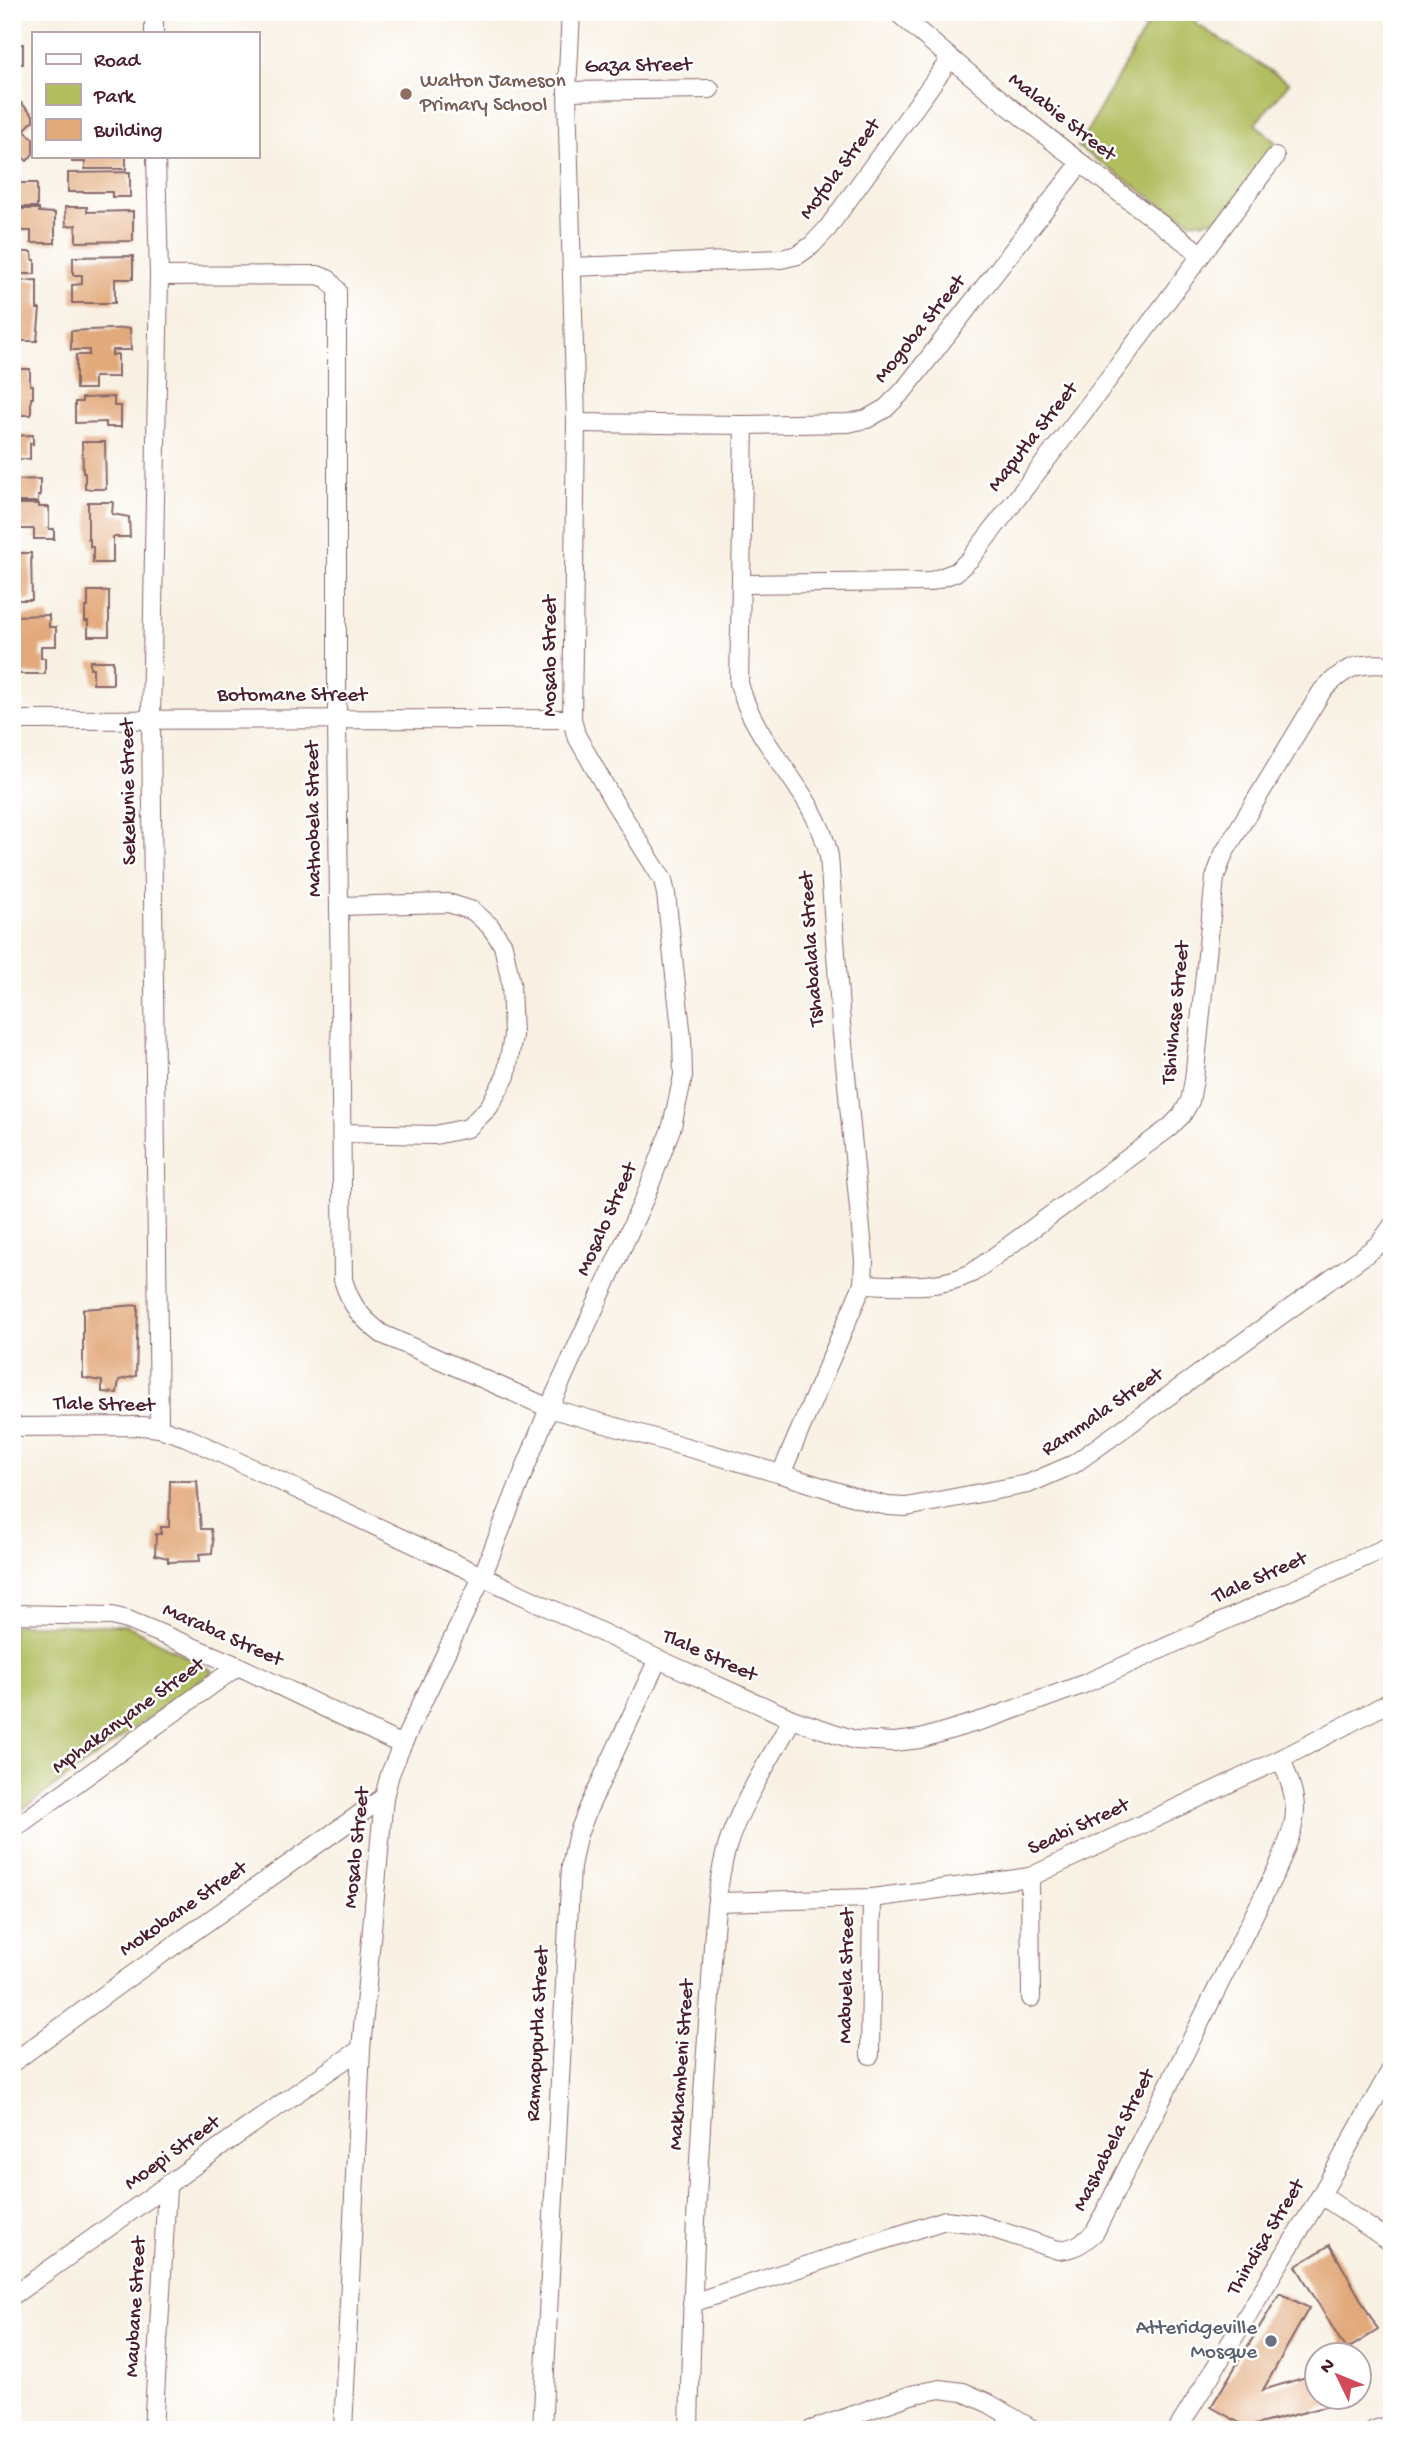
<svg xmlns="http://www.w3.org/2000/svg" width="1404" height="2442" font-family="'Gochi Hand',sans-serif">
<rect width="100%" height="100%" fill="#fff"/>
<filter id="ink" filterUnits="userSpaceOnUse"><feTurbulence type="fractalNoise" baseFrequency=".0143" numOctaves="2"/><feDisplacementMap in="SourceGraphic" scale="14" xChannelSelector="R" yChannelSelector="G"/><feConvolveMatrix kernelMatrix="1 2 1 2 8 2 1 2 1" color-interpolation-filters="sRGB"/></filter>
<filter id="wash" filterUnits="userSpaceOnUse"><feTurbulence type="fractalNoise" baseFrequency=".00686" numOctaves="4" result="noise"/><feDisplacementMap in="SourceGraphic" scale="28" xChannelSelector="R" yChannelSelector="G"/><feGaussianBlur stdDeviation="1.57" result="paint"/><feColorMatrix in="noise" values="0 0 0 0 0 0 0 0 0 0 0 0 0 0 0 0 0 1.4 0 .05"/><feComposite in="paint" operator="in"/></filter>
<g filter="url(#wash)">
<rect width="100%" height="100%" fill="#f8f1e3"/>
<g fill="#b1bd5f" stroke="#7e6e45" stroke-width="2">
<path d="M1155,12H1201L1195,23L1289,83L1255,124L1276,143L1229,207L1216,219L1204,222L1190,221L1166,208L1078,147Z"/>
<path d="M12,1625H127L213,1671L12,1817Z"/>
</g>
<g id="blocks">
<g fill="#e2a97a">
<path d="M12,37H16V44H23V64H16V75H12Z"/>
<path d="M21,103L33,115V121L24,130L33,139V154L27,161L12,147V109Z"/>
<path d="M72,156H126V169H85V162H72Z"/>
<path d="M130,172V197H112V192H68V173Z"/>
<path d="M17,183H37V207H16Z"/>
<path d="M65,207H87V212L133,211V241L76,242V225L66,226Z"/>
<path d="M12,209H39V212L55,213V243H31V231H18V235H12Z"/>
<path d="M12,252H32L33,260H35V274H12Z"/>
<path d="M133,256V279H115V303H72V285L82,284V275H73V257Z"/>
<path d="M37,280V309H40L37,341H12V318H17L16,314H12V289H18V281Z"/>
<path d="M130,328L131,350H112V355L118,354V377H94V389H76V355H89V350H71V331Z"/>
<path d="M12,369H30V385H33V398H31V415H12Z"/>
<path d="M114,397V406H121V427H106V422L75,423V402H82V398Z"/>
<path d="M33,435V444L30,443V459H12V436Z"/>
<path d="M82,442H105L106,489H85V473H83Z"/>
<path d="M40,479V496H38V502H15V498H12V480Z"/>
<path d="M88,502H113L112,514L129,517L130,537H113V563H93V547H90V539H88Z"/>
<path d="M12,504H39V507H49V529H54V539H34V529H12Z"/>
<path d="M12,553H31L32,600H12Z"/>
<path d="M88,591H109V636H88V621H85V607H88Z"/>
<path d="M49,615V627H56V646H41V658H45V674H12V616Z"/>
<path d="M90,661H113V684H93V668H90Z"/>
<path d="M138,1305L136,1376L119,1380L117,1393L102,1392V1381L83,1378V1309Z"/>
<path d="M170,1481H197L201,1529H211L213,1542L212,1553L199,1554L200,1561L168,1562V1558L155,1555L156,1534H161V1527H169Z"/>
<path d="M1330,2245L1378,2330L1346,2350L1296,2266Z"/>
<path d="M1280,2293L1309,2308L1263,2390L1316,2374V2396L1342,2397L1344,2402L1247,2427L1211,2407Z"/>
</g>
</g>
</g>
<g filter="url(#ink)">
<use href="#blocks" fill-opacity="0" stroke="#87686b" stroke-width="2"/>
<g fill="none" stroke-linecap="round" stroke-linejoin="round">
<g stroke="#87686b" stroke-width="20">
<g id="street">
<path d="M154,12V33"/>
<path d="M897,12C994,98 1097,177 1201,254"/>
<path d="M567,91L710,89"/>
<path d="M156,156L159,276L151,720L159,1428"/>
<path d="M572,267L781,259L798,255L812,245L827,229L950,59"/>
<path d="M159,276L318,275L328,279L337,290V719L343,1280C352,1307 360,1317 382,1334L549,1408L781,1474L867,1501L888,1506L906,1507L1028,1484L1074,1464L1362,1257L1379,1244L1392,1226"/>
<path d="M576,423L744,425L848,423L867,419L886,408L904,390L1080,164"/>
<path d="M744,425L739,683C755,747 816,791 829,856L841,1023L864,1260L863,1284L781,1474"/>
<path d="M742,584L929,582L956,572L970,559L1085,410L1275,157"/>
<path d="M12,720L572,719"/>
<path d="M339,906L448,903L473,911L490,926L503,945L511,983L513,1036L506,1076L489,1107L468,1128L435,1135L342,1133"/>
<path d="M863,1284C901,1285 937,1290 972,1273L1169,1128L1182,1115L1190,1101L1194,1080L1215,878L1224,853L1322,691C1346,666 1358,662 1392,665"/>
<path d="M12,1427L142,1426L159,1428L186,1437L658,1659L792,1719L855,1740L894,1742L920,1739L993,1717L1084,1684L1392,1545"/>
<path d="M12,1614L112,1616L128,1620L238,1666L402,1745"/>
<path d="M12,1830L238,1666"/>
<path d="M1030,1877L1031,1998"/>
<path d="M718,1902L872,1898L1030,1877L1281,1759L1392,1701"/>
<path d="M870,2055L872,1898"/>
<path d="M12,2063L125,1980L384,1797"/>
<path d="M1321,2195L1392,2243"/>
<path d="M12,2296C129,2214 243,2128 361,2049"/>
<path d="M692,2303L945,2220L979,2224L1058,2250C1075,2249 1083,2243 1095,2232L1278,1867C1298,1818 1302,1809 1281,1759"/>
<path d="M153,2430L167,2188"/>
<path d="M343,2430L361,2049L384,1797L390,1774L402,1745L482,1577L549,1408L646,1195L672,1126L683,1076L682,1038L666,894L663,880L614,802L576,735L572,719L576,423L567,91L571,12"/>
<path d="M542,2430L571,1866L577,1837L588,1809L658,1659"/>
<path d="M689,2430C692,2290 698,2150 709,2011C713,1961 713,1894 727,1847C741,1802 770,1760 792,1719"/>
<path d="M811,2430L911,2395L940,2389L963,2392L988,2403L1034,2430"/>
<path d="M1177,2430L1321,2195L1392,2068"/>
<path d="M1374,2430L1392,2425"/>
</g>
</g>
<use href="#street" stroke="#fff" stroke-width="18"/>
</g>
</g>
<circle fill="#8d6e63" stroke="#fff" stroke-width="2.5" cx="406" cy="94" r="7"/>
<circle fill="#6b7280" stroke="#fff" stroke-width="2.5" cx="1271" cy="2341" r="7"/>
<g text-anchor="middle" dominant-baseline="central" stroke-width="5" stroke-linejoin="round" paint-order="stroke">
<g font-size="21" fill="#4a1f2b" stroke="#fff">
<text transform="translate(638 67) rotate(-1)">Gaza Street</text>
<text transform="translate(1061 118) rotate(38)">Malabie Street</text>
<text transform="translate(841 170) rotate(-53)">Mofola Street</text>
<text transform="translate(921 330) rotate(-51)">Mogoba Street</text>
<text transform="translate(1034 438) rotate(-52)">Maputla Street</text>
<text transform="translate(551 656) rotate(-90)">Mosalo Street</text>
<text x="292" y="696">Botomane Street</text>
<text transform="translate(130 792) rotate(-91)">Sekekunie Street</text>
<text transform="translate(315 819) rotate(-91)">Mathobela Street</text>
<text transform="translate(813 949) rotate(-94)">Tshabalala Street</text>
<text transform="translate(1177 1013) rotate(-84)">Tshivhase Street</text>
<text transform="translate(608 1220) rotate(-66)">Mosalo Street</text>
<text transform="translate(104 1406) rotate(1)">Tlale Street</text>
<text transform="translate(1103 1413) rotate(-34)">Rammala Street</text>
<text transform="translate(1260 1579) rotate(-24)">Tlale Street</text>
<text transform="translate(222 1636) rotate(24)">Maraba Street</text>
<text transform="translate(709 1657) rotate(24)">Tlale Street</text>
<text transform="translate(129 1717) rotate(-36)">Mphakanyane Street</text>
<text transform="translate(1079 1828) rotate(-25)">Seabi Street</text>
<text transform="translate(358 1848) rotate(-84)">Mosalo Street</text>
<text transform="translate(184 1910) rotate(-35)">Mokobane Street</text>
<text transform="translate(848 1976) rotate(-89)">Mabuela Street</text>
<text transform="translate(539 2034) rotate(-87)">Ramapuputla Street</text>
<text transform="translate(683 2065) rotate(-86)">Makhambeni Street</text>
<text transform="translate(1115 2141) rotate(-63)">Mashabela Street</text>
<text transform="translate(173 2154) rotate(-36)">Moepi Street</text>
<text transform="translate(1267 2238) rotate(-59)">Thindisa Street</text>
<text transform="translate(137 2307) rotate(-87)">Maubane Street</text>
</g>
<g font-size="21" fill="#785e54" stroke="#fff" text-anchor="start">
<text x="420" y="82">Walton Jameson<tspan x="420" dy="24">Primary School</tspan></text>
</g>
<g font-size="21" fill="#5b616d" stroke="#fff" text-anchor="end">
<text x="1257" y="2329">Atteridgeville<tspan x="1257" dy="24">Mosque</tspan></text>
</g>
</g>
<rect width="1404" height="2442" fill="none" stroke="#fff" stroke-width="42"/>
<rect x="32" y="32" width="228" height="126" fill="#ffffff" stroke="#b7a5aa" stroke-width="2"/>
<rect x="46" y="54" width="35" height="10" fill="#ffffff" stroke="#b7a5aa" stroke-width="2"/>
<text x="94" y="66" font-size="21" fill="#4a1f2b">Road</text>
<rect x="46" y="84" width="35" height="21" fill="#b1bd5f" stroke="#b7a5aa" stroke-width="2"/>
<text x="94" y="102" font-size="21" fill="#4a1f2b">Park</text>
<rect x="46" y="119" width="35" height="21" fill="#e2a97a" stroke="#b7a5aa" stroke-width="2"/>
<text x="94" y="136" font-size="21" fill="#4a1f2b">Building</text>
<g transform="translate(1338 2376) rotate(313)"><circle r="33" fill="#ffffff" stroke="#b7a5aa" stroke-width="2"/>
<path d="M0-5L12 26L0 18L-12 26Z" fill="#d1495b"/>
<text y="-10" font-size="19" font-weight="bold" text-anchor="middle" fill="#4a1f2b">N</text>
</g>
</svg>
